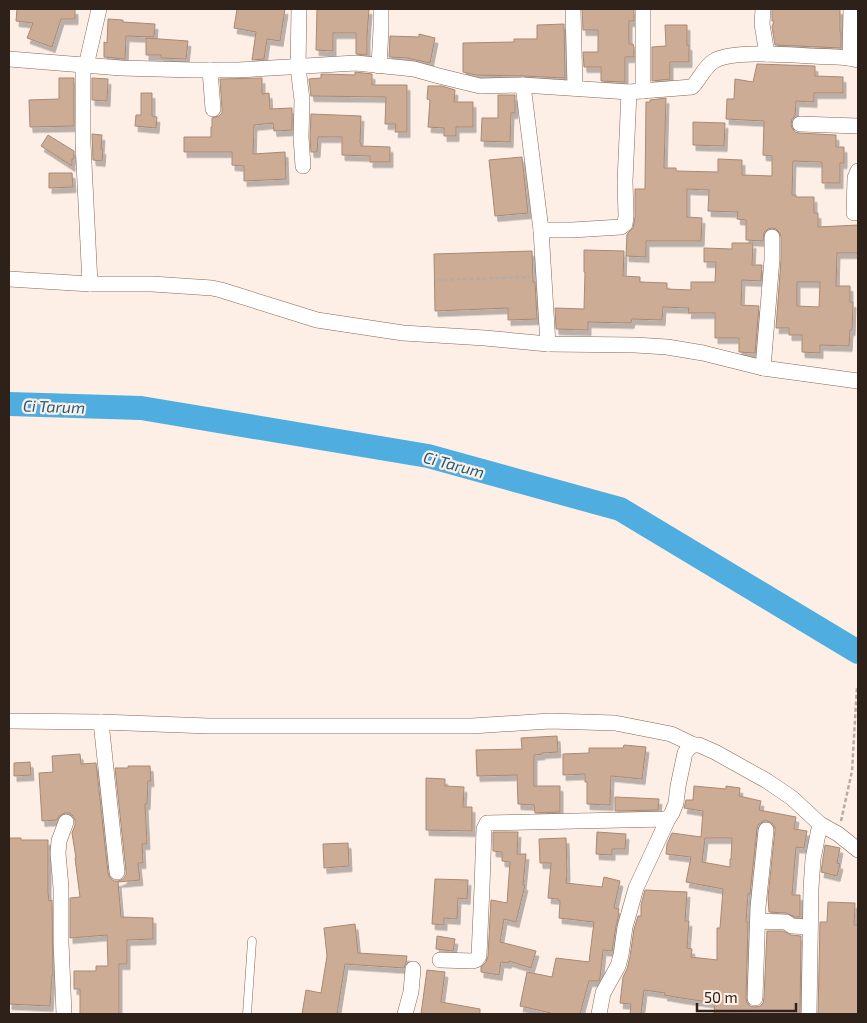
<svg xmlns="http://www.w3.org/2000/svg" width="867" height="1023" font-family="'Exo 2',sans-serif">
<defs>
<filter id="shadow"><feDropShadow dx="3" dy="5.5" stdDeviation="0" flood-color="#0004"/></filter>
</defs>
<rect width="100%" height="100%" fill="#fdefe6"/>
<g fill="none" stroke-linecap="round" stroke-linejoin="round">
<path stroke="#50addf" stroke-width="24" d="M9,404L141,408L428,456L620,509L858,652"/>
</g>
<g fill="#cdac96" stroke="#a88974" fill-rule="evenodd" filter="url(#shadow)">
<path d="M17,9H75V19H61L52,47L27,38L33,23L16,21Z"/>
<path d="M237,9H285L280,41L267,39L264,59L252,60L256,32L234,28Z"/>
<path d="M317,9H369L367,36V55L356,54V33H333V51L316,50Z"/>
<path d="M582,9H634V21H629V44H633L634,47V57H625V82L601,81V67H584L583,52H598V30H583Z"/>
<path d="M772,9H840V32H841V48L775,45L772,27L774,21H772Z"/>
<path d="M108,19L123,20V22L155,24L154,37L126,36L125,59L104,57V42L107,43Z"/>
<path d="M564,24L565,78L524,76L476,75L463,72V43L514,42V39H537V25Z"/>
<path d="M665,25H687V45H689V62H670V79L652,81V47L666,46Z"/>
<path d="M419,34L435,38L430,63L407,58L389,57L390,36L419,37Z"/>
<path d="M146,38L188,41L186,59L161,58V55H146Z"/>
<path d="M757,64L815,66V76L843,77V93H814V102L796,101L795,116L792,119L791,124L792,128L795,132L799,133L836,135V147H844V163H840V183H822V163L821,162L793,161L792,195H796V197H814V213H818V227L858,225V253H837L836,286H850V302H853L852,330H850L849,346L820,345V353L802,352V335H789V328H776L781,260V237L780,233L776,229L772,228L768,229L764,232L763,241L746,240V220L737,219L738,212L708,211L709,190L687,189V217L702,218L701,241H646V257L626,256L627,234L633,228L635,217V189H645L646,102H650V100L666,98L664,168H676V171L718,172V159L742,160V175L772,176V156L763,155L764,121L726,119L727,99H734L735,79L753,82ZM797,282H820L819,307L797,306Z"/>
<path d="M355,72L372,74V85H407V132H395L396,124H385L386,97L311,96L309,79L321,78V74L355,75Z"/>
<path d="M59,78H74V126L30,127L29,100L59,99Z"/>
<path d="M92,78L108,79L107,101L92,100Z"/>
<path d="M262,78V94L269,93L270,109L292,108V130L274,131L273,123L254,125L253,154L285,152L286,179L244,181V166L232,165V152H184V137H211V127H212V118L219,116L222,113V109L220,79Z"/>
<path d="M428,86H442L455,90L454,102H473V127H456V136H444V128L428,127L430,100L427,99Z"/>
<path d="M141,93H152V116L157,117L156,128L135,126L136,115H141Z"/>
<path d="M498,95H515V113H511L510,142L481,141L482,118H498Z"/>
<path d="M311,114L361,116L360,143H361V146L390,147V162H370V156L342,155V137H318L317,152H311L310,137Z"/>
<path d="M693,122L725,123L724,146L693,145Z"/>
<path d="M92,134L102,135L101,149H103L102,161L93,160Z"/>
<path d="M48,135L74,151V159H72V166L41,146Z"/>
<path d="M522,157L528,213L495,216L489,160Z"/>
<path d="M49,173H72L73,187L49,188Z"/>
<path d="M732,243H753L752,265H762L761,281L742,280L741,305L759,306L755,353L739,352V338H715V313H688L689,308L663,307L662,320L632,319L631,323L588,322V330L556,329L555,308L584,309L585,272H584V250L624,251L623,276L640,277V282L667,283V289L691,290V282H715L716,262H704V248L732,249Z"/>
<path d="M532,251L533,282H535L537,319L508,320V308L435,311L434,254Z"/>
<path d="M557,736L558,752L542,753V754L534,755V786H560V812L535,813L534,805L518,804L517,775L477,776L476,750L522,749L521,738Z"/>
<path d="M624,745L646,747L642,779L611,776L610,805L587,804V782H585V774L563,775V754L589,753V748H623Z"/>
<path d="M80,754L81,764L96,763L108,873L110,878L114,881H118L123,879L126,875V871L115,768H128V766H150L151,781H148L147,804H145L147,844H142L143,863H138L140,880L118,882L121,917L153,918V939L127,940V964H119V1014H80V989H74V971H96V966H108L107,935L70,938V898L80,897L75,858H76L72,833L75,825V820L73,816L70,813H65L60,815L57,820L42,821L39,773L53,772L52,756Z"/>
<path d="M30,762L31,775L14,776V763Z"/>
<path d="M426,778L445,779V786L464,787L463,807H472V831L426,830Z"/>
<path d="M694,786L726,789V786L740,788L739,796L761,801L759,810L796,817L794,829L807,831L804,848L796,847L792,895H800V917H795L786,913L769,912L768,897L775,830V827L772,823L767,821H763L758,825L757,829L750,894H748L746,922H748L746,998L747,1003L750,1006L754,1007L760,1006L763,1003L764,998L767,931H783L791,935L801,936L800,1014L714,1013L715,1003L681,998L664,995L665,993L644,990L641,1014H630L631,1004L620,1003L623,977L627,969L630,957L634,929L638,916H641V905L645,890L687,892L685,921H689L687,948L692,949L691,957L717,960V928H720L723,889L686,882L691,857L666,854L667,844L672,833L701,837L703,811L684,808L686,800H693ZM705,838H732L731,859H730V867L702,862Z"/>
<path d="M615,797L659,799L658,810L615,811Z"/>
<path d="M493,832H518L517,854H526L523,885H525L516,922L504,919L500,942L536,951L531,968L509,961L508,963L501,962L499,975L481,972V967L486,962L488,956L491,900L507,903L510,862L502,861V852L493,851Z"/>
<path d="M597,832L626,834L625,849H612V855L596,854Z"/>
<path d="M9,838H21V840H48V893L49,901L52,900L53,975H52L50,1006L9,1004Z"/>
<path d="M566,838L567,874L566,883L602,887L604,877L620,881L614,908L619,909L618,913H619L616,926L612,951L603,950L600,978L599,981H589L580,1014H551V1013L520,1006L527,972L552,977L556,958L589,962L594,922L559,918L560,901L558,900V899L548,898L551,863H540L539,839Z"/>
<path d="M348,843L349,866L324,868L323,844Z"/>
<path d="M825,845L840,848L837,863L840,864L837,876L821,872Z"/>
<path d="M435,879L468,880L467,899L458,898L457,919L444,918V925L432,924Z"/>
<path d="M828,902L855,903L854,925H858V1014H818L820,922H827Z"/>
<path d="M355,924L358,953L407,956L406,963L404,968L345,964L337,1014H302L306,990L321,993L327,956L324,928Z"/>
<path d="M437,936L455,939L453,951L436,949Z"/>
<path d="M427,970L445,972L441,1002L480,1009V1014H421Z"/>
</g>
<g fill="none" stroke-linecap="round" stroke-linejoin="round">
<g stroke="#866754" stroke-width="9">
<path id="lane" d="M247,1014L252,941"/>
</g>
<g stroke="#866754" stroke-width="16">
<g id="street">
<path d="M299,9L298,67L302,100L301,137L303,166"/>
<path d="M573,9L575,88"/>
<path d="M643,9V91"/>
<path d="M763,9L762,24L767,54"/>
<path d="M850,58L851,9"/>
<path d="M9,59L121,68L193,70H238L356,63L414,69L439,76L480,86L523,85L629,92L692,87C700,79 704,67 714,61C732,50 790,55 813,56C827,57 844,56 858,60"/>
<path d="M83,66V143L90,284"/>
<path d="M86,66L99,9"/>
<path d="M379,66L381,29V9"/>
<path d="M210,70L213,109"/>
<path d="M523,85L541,230L548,344"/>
<path d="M800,124L858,126"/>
<path d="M854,213L855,178L858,171"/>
<path d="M541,230H572L621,227L625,224L626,216L625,181L629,92"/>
<path d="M9,279L90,284H152L212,288L221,290L317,320L403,333L485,338L548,344L635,345L667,347L703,353L763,368L858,381"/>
<path d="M763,368L772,259V237"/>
<path d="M9,721L101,722L209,726H472L550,721L615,723L671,734L694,745"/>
<path d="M101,722L117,872"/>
<path d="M758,921L786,922L792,926L810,927"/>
<path d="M440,960L473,961L476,960L479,956L482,887L484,829L487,823L668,819"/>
<path d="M755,998L758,907L766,830"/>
<path d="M64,1014L61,942V888L58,853L59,841L66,822"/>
<path d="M405,1014L411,992L413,969"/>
<path d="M599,1014L603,993L618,966L621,955L625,927L636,888L668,819L672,813L676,803L678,786L685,753L690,747L694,745H699L715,752L767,781L792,798L820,824L838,834L858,850"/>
<path d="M809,1014L811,888L813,859L820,824"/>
</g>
</g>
<g stroke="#b9aba2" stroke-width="2.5" stroke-dasharray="4 2.5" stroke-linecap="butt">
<path d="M437,280L530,277"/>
<path d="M841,821L852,771L857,686"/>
</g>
<use href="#lane" stroke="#fff" stroke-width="8"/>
<use href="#street" stroke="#fff" stroke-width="15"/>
</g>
<g text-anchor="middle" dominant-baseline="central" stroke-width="4.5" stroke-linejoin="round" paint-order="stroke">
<g font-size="16" font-style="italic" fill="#185e80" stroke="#fdefe6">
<text transform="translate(54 406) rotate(2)">Ci Tarum</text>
<text transform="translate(454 464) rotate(15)">Ci Tarum</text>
</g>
</g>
<rect width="867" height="1023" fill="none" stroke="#2e2119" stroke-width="20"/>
<path d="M697 1003v8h99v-8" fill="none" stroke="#2e2119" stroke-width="2.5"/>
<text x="704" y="1003" font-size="15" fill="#2e2119" stroke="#fdefe6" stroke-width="4" paint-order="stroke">50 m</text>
</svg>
